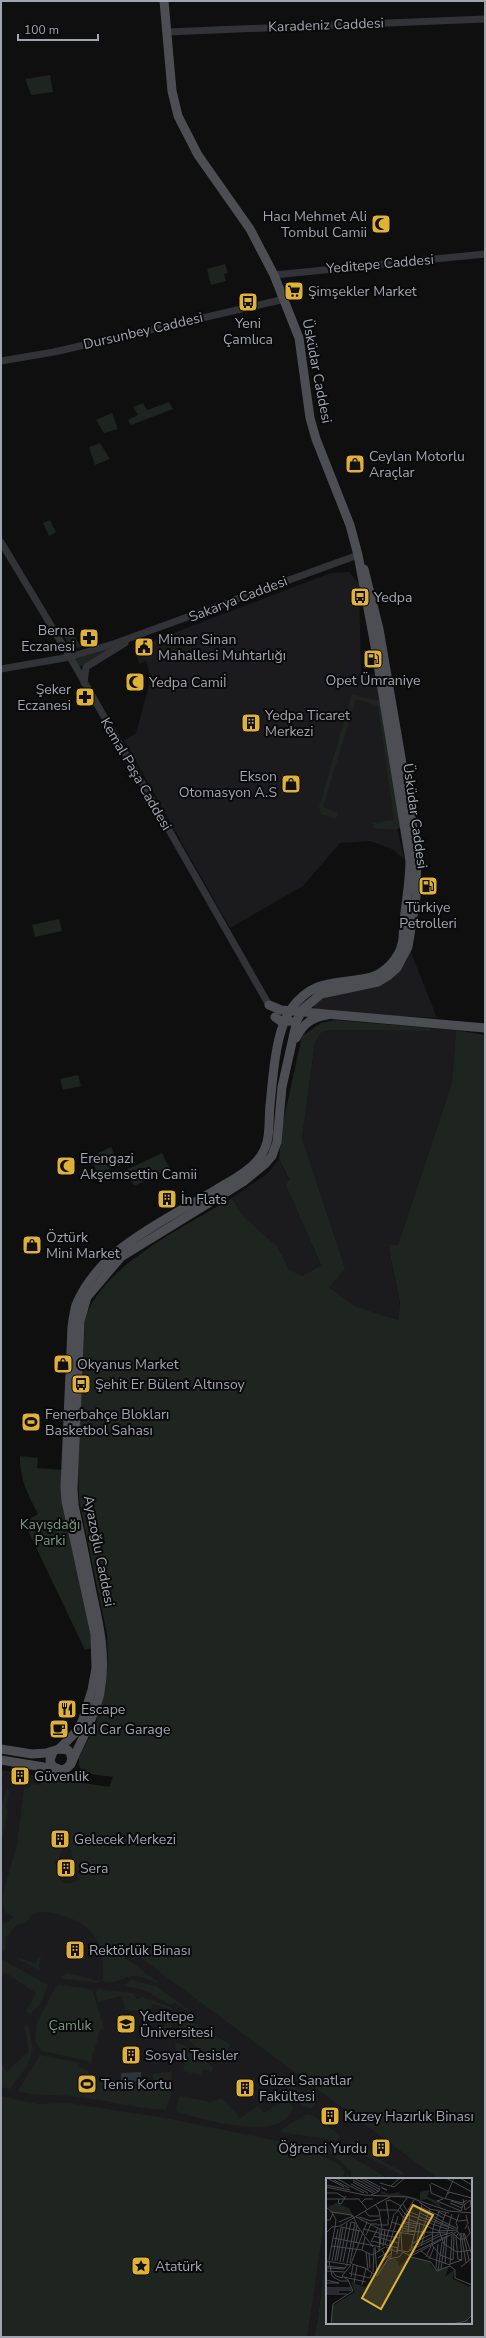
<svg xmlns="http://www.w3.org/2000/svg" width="486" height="2338" font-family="'Nunito Sans',sans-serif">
<rect width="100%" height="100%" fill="#0f0f10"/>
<g fill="#1b1b1d">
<path d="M349,572L359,584L361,673L376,675L396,823L404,859L392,849L370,841L340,843L303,886L230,928L124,740L136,733L151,678L146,661L139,664L134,648L331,573Z"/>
<path d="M410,950L437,1018L324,1012L317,1011L314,1007V1004L323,997L376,987L387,982L406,962Z"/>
<path d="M431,1028L456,1030L452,1082L398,1245L388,1244L400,1305L398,1320L355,1306L329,1287L302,1139L315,1042L322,1032L331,1030L430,1031Z"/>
<path d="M279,1159L289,1180L286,1186L321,1265L302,1276L289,1269L277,1246L244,1217L232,1198L268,1173Z"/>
<path d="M1,1770L109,1787L112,1783L284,2063L438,2179H389L361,2162L324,2146L303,2143L334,2156L351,2172L350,2179H327V2239L318,2318L314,2337H1Z"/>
</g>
<g fill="#1e241f" fill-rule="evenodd">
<path d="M50,75L53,92L31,95L25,79Z"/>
<path d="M225,264L228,273L224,274L226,281L211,285L207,269Z"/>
<path d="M169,402L173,409L131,425L128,420L138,415L133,407L143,403L147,410Z"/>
<path d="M112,413L118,429L104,433L96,420Z"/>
<path d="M100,443L110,459L95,465L89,447Z"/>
<path d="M50,520L56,532L49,536L43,523Z"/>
<path d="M71,630L81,647L71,649L63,634Z"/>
<path d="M112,647V649L78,668L76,659Z"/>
<path d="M352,694L381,701L402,827L395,830L373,828V823L394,820L378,706L356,699L323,807L338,813L335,819L321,814L319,807Z"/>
<path d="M59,919L62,931L35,937L32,925Z"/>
<path d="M334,1020L431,1028L430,1031L331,1030L322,1032L315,1042L302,1139L345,1269L329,1287L355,1306L398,1320L400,1304L388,1244L398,1245L452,1082L456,1030L485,1035V2337H314L318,2318L327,2239V2323H471V2179H438L129,1949L123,1956L159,1983C152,1982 144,1977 137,1976C124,1975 119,1985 103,1981C103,1969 104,1953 98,1941C95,1937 90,1930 86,1927C77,1919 42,1906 32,1915C30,1917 29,1920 26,1923L18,1924L6,1937L5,1952L1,1949V1923L7,1922L14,1917L5,1912L3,1905V1893L17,1845L24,1788H30L32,1784L41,1785L42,1777L109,1787L113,1777L82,1773L79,1765V1757L95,1726L106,1687L108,1658L107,1634L79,1500L78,1460L85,1319C102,1265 186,1226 232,1198L244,1217L277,1246L289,1269L302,1276L321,1265L286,1186L289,1179L279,1159L282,1127L302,1036L321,1023ZM62,1831H65L79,1879L72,1883H64L60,1879L55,1862V1860L59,1859L60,1853L62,1852L61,1846L54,1845L52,1837Z"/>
<path d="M78,1075L81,1086L63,1090L60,1079Z"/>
<path d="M111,1147L119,1164L98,1174L90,1157Z"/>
<path d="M162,1153L170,1169L134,1186L126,1170Z"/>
<path d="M28,1415H36L34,1430L26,1429Z"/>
<path d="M20,1456L38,1458L37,1468L63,1470L91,1628L92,1648L85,1650L24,1522L38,1514C28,1495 19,1477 20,1456Z"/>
<path d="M7,1788L9,1792L6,1808L8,1810L1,1845V1807Z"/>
<path d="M42,1954L39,1964L40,1970L12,1956L35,1963Z"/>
<path d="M1,1959L48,1985L41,2003L31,2014L26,2012L36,1993L4,1972L1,1977Z"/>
<path d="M67,1973H68L99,1981L98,1983L59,1978Z"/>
<path d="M131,1980L156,1986L205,2022L175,2003L171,2005L144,1990L123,1986Z"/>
<path d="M59,1985L92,1989L104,2028L99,2031C98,2044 91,2052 92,2065L84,2060L42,2051L35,2041L37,2022L56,1987Z"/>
<path d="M97,1989L133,1993L137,1999L143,1997L172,2008L171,2030L166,2036H160L172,2010L153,2004L149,2012L125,2010L122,1996L102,2001L99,2003L96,1994Z"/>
<path d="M179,2014L231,2045L217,2062L191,2043L177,2024Z"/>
<path d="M24,2025L29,2027L33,2050L27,2066L10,2089L1,2087V2064L7,2072L29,2051Z"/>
<path d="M175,2042C188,2045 204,2058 213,2068L211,2072L203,2069L200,2075L183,2071L185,2062L176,2054Z"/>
<path d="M40,2055L79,2063V2066L88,2071L89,2078L130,2085L153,2081V2074L172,2071L171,2097L165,2110C133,2108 102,2099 70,2096C52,2094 36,2097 18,2091Z"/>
<path d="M292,2084L305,2095L309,2090L315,2091L317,2101L311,2109C299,2105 293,2098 287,2087Z"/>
<path d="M282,2092L286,2093L293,2108C283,2144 199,2119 176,2111L179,2096L211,2102L222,2098L240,2118L258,2106L264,2113L279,2103L278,2099L283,2096Z"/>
<path d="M1,2096L37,2104L68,2103L171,2119L282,2142L305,2148L328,2159L340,2165L345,2172L342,2179H327V2203L307,2337H1Z"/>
<path d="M307,2114L314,2116L340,2135L337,2141L281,2132L282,2129Z"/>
<path d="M351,2142H358L385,2163L404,2172L402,2175L348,2147Z"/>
<path d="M303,2143C334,2142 364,2164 389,2179H350L351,2172L334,2156Z"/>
</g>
<path fill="#2e343c" d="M141,2072V2080L132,2082L121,2080V2073Z"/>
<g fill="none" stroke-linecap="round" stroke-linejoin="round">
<g stroke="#323337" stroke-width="7">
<path d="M167,32L485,19"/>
<path d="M274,275L485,254"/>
<path d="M1,361L54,352L285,299"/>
<path d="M1,542L70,657L269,1005"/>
<path d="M1,669L70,657L116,643L358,555"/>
<path d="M84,683L86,667L125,643"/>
</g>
<g stroke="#4d4e53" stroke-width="9">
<path d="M269,1005L281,1010L485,1028"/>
<path d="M275,1017L282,1022L290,1021"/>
<path d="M296,1038C303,1024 312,1017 327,1015"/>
<path d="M1,1749L32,1754L46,1753L59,1749L75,1733L82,1722L92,1690L96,1668L95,1634L66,1501L65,1487L72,1327C73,1320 74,1312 76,1305C100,1247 167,1220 217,1189C230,1181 246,1174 256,1162C272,1145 268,1127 270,1105C273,1078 275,1032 291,1009C314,977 339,985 371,977C385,973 399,958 402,944C404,937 403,929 404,921C406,901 410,881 410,861L375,646L358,555L350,525L316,439L310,418L299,338L274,275L250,229L198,155L178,116L172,91L164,1"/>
<path d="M53,1752L50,1760L52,1766L61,1770C71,1769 75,1758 68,1750L59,1749"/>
<path d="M1,1760L56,1769"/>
<path d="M71,1764C81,1740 94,1719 100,1693C107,1656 99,1624 91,1588C86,1560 80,1533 74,1505L73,1489L80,1321L87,1297L121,1257L243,1182L265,1164L272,1156L277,1142L282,1087L297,1020L303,1009L321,994L378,982L388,976L397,968L408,947L416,897L417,851L379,629L364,569"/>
</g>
</g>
<defs>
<g id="mosque-square" transform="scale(1)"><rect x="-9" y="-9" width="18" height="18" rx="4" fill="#e0b137" stroke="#0a0a0b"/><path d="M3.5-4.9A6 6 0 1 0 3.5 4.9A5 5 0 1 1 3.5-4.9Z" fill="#111"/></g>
<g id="supermarket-square" transform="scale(1)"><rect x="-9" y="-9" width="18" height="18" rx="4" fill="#e0b137" stroke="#0a0a0b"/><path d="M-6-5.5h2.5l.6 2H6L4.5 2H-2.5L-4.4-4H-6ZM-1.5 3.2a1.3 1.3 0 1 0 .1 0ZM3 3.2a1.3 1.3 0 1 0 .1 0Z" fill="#111"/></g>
<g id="bus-square" transform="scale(1)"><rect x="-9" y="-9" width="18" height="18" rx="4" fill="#e0b137" stroke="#0a0a0b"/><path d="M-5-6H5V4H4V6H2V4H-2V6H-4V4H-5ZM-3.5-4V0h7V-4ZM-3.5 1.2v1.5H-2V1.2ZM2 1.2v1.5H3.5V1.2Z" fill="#111"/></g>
<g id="shop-square" transform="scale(1)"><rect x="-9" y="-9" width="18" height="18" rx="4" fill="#e0b137" stroke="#0a0a0b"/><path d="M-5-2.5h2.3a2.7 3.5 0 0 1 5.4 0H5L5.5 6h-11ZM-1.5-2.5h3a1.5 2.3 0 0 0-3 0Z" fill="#111"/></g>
<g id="pharmacy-square" transform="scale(1)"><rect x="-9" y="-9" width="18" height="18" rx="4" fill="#e0b137" stroke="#0a0a0b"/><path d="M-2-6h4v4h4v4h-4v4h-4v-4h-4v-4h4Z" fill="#111"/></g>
<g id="civic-square" transform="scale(1)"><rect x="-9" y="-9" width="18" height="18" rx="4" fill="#e0b137" stroke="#0a0a0b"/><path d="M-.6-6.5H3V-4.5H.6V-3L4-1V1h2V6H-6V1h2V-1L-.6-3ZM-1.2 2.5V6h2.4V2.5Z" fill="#111"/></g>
<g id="fuel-square" transform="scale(1)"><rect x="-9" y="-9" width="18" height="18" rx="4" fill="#e0b137" stroke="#0a0a0b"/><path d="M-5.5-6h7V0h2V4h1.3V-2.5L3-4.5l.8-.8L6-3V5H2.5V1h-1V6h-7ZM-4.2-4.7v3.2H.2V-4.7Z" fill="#111"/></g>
<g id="building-square" transform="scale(1)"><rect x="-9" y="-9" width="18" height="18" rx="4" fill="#e0b137" stroke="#0a0a0b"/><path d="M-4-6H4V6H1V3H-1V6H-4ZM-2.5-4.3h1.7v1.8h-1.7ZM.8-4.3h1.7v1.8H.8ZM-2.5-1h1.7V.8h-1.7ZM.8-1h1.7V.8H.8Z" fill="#111"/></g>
<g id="stadium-square" transform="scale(1)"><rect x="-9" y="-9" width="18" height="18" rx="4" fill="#e0b137" stroke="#0a0a0b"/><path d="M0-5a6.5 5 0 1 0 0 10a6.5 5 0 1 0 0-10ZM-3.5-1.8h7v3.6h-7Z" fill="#111"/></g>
<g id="restaurant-square" transform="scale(1)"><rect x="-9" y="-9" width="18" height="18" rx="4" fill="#e0b137" stroke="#0a0a0b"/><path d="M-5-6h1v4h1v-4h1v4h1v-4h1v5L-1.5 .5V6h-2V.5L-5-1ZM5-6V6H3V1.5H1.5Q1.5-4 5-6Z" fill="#111"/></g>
<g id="cafe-square" transform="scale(1)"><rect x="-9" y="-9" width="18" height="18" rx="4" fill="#e0b137" stroke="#0a0a0b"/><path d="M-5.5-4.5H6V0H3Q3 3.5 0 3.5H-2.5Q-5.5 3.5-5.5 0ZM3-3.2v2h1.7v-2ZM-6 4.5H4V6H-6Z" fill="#111"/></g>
<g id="university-square" transform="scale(1)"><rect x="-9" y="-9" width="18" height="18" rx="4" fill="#e0b137" stroke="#0a0a0b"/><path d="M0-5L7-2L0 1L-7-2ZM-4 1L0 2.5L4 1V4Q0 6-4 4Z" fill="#111"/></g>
<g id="sight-square" transform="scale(1)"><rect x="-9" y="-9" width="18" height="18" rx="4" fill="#e0b137" stroke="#0a0a0b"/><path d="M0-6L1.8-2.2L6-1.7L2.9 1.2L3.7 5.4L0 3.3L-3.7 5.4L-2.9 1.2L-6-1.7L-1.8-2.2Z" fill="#111"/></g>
</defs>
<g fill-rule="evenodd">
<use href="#mosque-square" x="381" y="224"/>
<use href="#supermarket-square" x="294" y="291"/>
<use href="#bus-square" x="248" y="302"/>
<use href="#shop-square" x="355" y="464"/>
<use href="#bus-square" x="360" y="597"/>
<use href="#pharmacy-square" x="89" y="638"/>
<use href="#civic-square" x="144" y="647"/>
<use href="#fuel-square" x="373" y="659"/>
<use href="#mosque-square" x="135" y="682"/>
<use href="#pharmacy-square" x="85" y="697"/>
<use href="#building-square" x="251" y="723"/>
<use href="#shop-square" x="291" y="784"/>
<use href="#fuel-square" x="428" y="886"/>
<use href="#mosque-square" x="66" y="1166"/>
<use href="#building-square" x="167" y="1199"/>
<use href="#shop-square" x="32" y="1245"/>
<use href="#shop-square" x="63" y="1364"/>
<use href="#bus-square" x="81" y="1384"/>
<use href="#stadium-square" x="31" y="1422"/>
<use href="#restaurant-square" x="67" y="1709"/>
<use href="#cafe-square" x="59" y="1729"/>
<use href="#building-square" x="20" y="1776"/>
<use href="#building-square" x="60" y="1839"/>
<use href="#building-square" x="66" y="1868"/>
<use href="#building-square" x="75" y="1950"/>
<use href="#university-square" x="126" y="2024"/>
<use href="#building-square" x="131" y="2055"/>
<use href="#stadium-square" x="87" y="2084"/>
<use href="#building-square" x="245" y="2088"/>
<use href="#building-square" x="330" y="2116"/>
<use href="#building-square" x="381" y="2148"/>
<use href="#sight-square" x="141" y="2266"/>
</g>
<g text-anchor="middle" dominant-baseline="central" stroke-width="4" stroke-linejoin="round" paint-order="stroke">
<g font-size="14" fill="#a1a5b0" stroke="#0a0a0b">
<text transform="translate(326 25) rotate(-2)">Karadeniz Caddesi</text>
<text transform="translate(380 264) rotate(-5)">Yeditepe Caddesi</text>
<text transform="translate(143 331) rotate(-13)">Dursunbey Caddesi</text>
<text transform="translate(317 371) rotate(79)">Üsküdar Caddesi</text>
<text transform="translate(238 599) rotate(-21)">Sakarya Caddesi</text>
<text transform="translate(136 774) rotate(60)">Kemal Paşa Caddesi</text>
<text transform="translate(415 816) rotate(82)">Üsküdar Caddesi</text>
<text transform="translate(99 1551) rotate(79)">Ayazoğlu Caddesi</text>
</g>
<g font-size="14" fill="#a1a5b0" stroke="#0a0a0b" text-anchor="start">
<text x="367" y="216" text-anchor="end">Hacı Mehmet Ali<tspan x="367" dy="16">Tombul Camii</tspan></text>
<text x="308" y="291">Şimşekler Market</text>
<text x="248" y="323" text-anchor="middle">Yeni<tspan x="248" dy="16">Çamlıca</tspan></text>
<text x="369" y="456">Ceylan Motorlu<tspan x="369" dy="16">Araçlar</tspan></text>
<text x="374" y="597">Yedpa</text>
<text x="75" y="630" text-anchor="end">Berna<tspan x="75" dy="16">Eczanesi</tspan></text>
<text x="158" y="639">Mimar Sinan<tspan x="158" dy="16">Mahallesi Muhtarlığı</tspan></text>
<text x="373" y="680" text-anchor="middle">Opet Ümraniye</text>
<text x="149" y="682">Yedpa Camiİ</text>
<text x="71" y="689" text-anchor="end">Şeker<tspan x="71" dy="16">Eczanesi</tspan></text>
<text x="265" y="715">Yedpa Ticaret<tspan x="265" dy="16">Merkezi</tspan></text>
<text x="277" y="776" text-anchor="end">Ekson<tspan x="277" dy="16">Otomasyon A.S</tspan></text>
<text x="428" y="907" text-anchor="middle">Türkiye<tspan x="428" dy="16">Petrolleri</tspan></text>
<text x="80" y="1158">Erengazi<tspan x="80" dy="16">Akşemsettin Camii</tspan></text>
<text x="181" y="1199">İn Flats</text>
<text x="46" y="1237">Öztürk<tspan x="46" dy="16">Mini Market</tspan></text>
<text x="77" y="1364">Okyanus Market</text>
<text x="95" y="1384">Şehit Er Bülent Altınsoy</text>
<text x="45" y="1414">Fenerbahçe Blokları<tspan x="45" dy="16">Basketbol Sahası</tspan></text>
<text x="81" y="1709">Escape</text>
<text x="73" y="1729">Old Car Garage</text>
<text x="34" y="1776">Güvenlik</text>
<text x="74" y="1839">Gelecek Merkezi</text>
<text x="80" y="1868">Sera</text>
<text x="89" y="1950">Rektörlük Binası</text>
<text x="140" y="2016">Yeditepe<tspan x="140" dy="16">Üniversitesi</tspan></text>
<text x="145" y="2055">Sosyal Tesisler</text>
<text x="259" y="2080">Güzel Sanatlar<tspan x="259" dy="16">Fakültesi</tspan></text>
<text x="101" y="2084">Tenis Kortu</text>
<text x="344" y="2116">Kuzey Hazırlık Binası</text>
<text x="367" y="2148" text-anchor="end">Öğrenci Yurdu</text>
<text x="155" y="2266">Atatürk</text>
</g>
<g font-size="14" fill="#79997d" stroke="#0a0a0b">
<text x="50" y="1524">Kayışdağı<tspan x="50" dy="16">Parki</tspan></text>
<text x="70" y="2025">Çamlık</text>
</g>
</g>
<g transform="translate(326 2178)">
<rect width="146" height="146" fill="#0f0f10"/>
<path d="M104,12L101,19L111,23L116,30L101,21L95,22L55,16V13L63,16L74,14L73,16L94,21V14ZM10,25L23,30L27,38L3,35L5,32L2,29ZM77,75L72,85L74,88L83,78L104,84L108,91L123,88L119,99L128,92L127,101L143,109L146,107V137L142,141L146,146H5L6,128L29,114L25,104L39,109L62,81H70L72,84Z" fill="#1e241f"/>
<path fill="none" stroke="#494b50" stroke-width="1" d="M1,0L18,9M10,0L24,8M28,0L52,13M33,0L53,11M37,0L54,9M120,0L146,14M134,0L146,7M8,2L23,10M27,2L49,14M27,4L47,15M54,5L68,9L79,0M105,5L122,13M25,6L42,15M104,6L105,15L117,20L136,25L141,22M0,7L24,12M24,8L38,15M65,8L74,0M0,9L39,17L82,19L123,33L146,35M55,9L61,12L56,10M0,15H11L19,20M122,16L123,14L146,20M45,17L53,13L54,10M32,20L41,31M0,21H32M13,21L12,25L15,26L20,18M117,21L111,23L135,33L137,27L125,23M119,21L128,0M137,21L139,32L146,27M93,24L104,31L123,35M35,25L39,21H47M52,25L64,19M124,25L136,30M49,26L53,32H71M77,26L81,33L92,37M138,27L144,22L146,31M0,29L7,35L4,42H0M74,29L79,36L92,40M95,29L118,40M53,32L56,51M72,32L77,39L113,53L132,52M94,32L132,51M39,33L43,38H53M113,33L107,50L106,67L114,77L127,82L128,56M6,34L26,37L28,40M112,34L133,43L141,42M120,34L113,53L118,66L131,74L146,72M94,35L122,48M7,36L10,42L9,48M69,36L81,20M92,38L128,51M30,39L54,51L89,57M33,39L45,43L55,41M28,40L32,49L47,69M63,41L60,23L64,22L75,28M92,41L121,51M13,44L27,38M65,44L75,47L71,76M79,44L92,46M75,45L90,48M51,47H62V41M76,48L90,50M76,50L89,53M132,50L130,45L133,36M37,51L53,55M64,51L68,36M139,51L142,45L140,37M76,53L121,55M76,53L77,40L88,22M133,54L130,59L132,81L136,82M0,55L6,49L14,48L54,24M82,55L84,30M134,55L136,82M135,55L140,85M137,55L143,82M138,55L146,77M53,56L73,60M128,56L133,61H139L144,55L142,48M40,57L45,46H51M48,58L72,65M7,60L55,69M93,62L104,31M46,63L72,70M91,63L94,45M45,64L52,50M30,65L33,52M87,65L106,56M54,67L56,51M59,67L63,51M5,68L36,72L46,77L59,69M57,68L59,51M63,68L72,38M95,68L101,47M49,69L51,98M60,69L71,74M85,70L113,56M36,72L39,59M56,72L60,79H65L66,69M70,72L76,73L75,54M76,73L85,79L105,84L111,93L124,88L129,92V100L146,107M77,73L82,74L85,70L96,26M83,73L114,58L127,54M95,73L104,80L124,87L126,57M40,74L42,92M53,74L54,51M43,75L44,90M82,77L121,58M85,78L132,53M100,79L105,68M52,80L65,72M103,81L108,69M3,82L9,49M0,83L25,87M3,83L6,98L14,103H22M6,83L12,51M9,83L15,49L34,53M11,83L17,50M14,84L21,45M17,84L25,44L29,45L21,85M56,84L65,75M24,85L31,47M25,86L41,44M26,86L39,90L51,98M119,86L121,55L126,36M124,86L136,82M0,88L19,90M135,89L146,80M0,90L18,91L22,86M110,90L112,66M115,91L119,60M0,93L19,94M6,93L10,98L17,100M112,93L116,64M47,94L48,70M23,95L44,100L46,95M51,98L62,81L73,79L77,74M18,99L40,104M25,99L27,87M0,102L13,105H0M28,105L31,88M36,107L40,90M0,110H25M0,112H27M0,114H13M0,116H21M5,146L7,126L27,113L22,102L16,98L25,87M126,146L140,143L146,137"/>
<path fill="#e0b137" fill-opacity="0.15" stroke="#e0b137" stroke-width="2" d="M87,27L107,37L55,131L36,120Z"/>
<rect width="146" height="146" fill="none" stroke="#a1a5b0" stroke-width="2"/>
</g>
<rect width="486" height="2338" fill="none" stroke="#a1a5b0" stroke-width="4"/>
<path d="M18 34v6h80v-6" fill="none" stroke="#a1a5b0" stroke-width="2"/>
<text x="24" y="34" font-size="12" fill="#a1a5b0" stroke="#0a0a0b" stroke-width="3" paint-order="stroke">100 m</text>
</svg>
